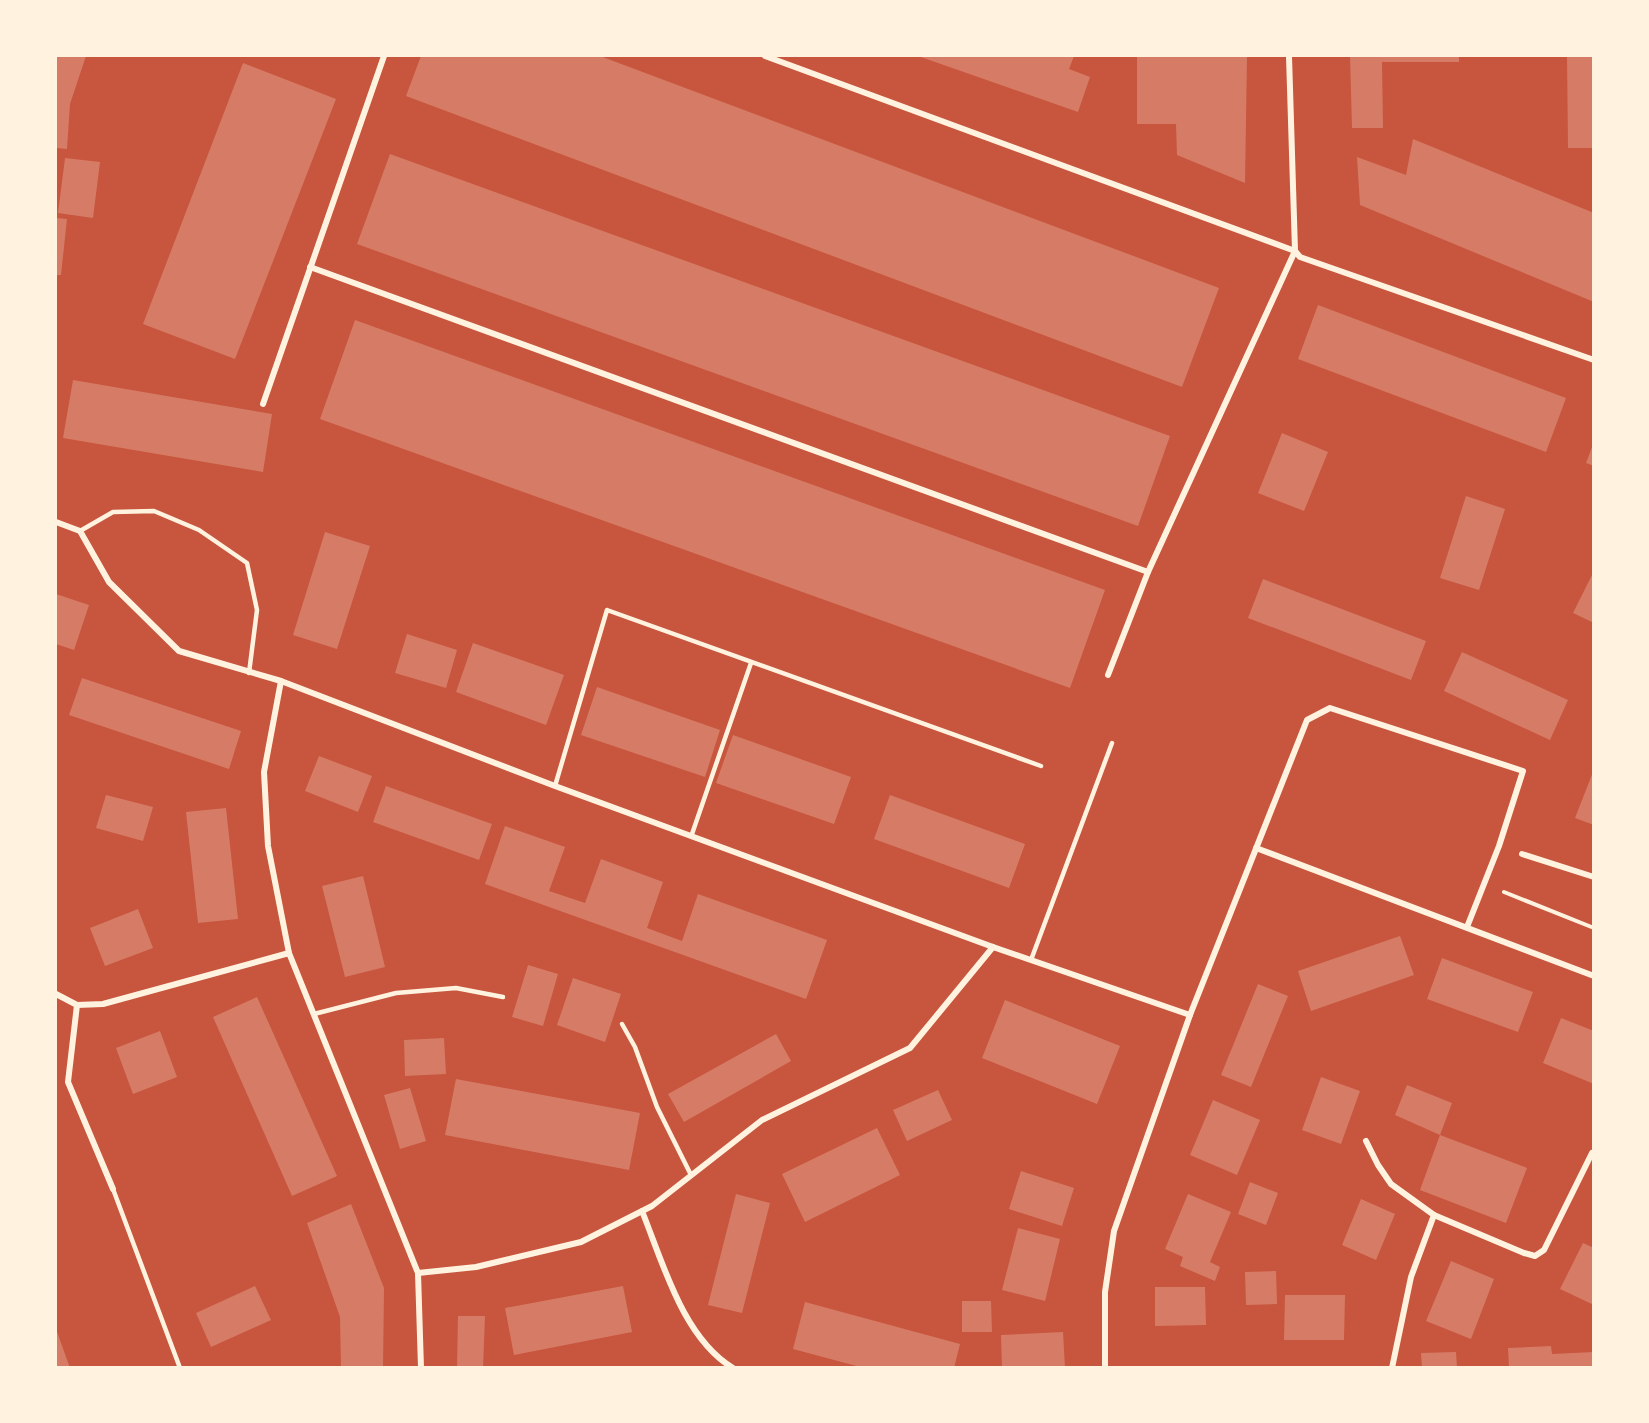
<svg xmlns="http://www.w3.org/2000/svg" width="1649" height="1423" font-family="'DejaVu Sans',sans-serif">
<rect width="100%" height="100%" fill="#c8553d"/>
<g fill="#d67c66">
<path d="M56,56H86L70,104L67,149L56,148Z"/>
<path d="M421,56H600L1219,288L1182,387L406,96Z"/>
<path d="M918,56H1074L1069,69L1090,77L1078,112Z"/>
<path d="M1137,56H1247L1245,183L1177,155L1176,124H1137Z"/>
<path d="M1350,56H1459V62H1382L1383,128H1352Z"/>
<path d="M1567,56H1594V148H1568Z"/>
<path d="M243,63L336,99L235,359L143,324Z"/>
<path d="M1413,139L1594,213V302L1360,205L1357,157L1406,175Z"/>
<path d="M390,154L1170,436L1138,526L357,244Z"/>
<path d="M65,158L100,162L93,218L58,213Z"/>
<path d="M56,218L67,219L61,275H56Z"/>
<path d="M1318,305L1566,398L1546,452L1298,359Z"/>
<path d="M355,320L1105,590L1070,688L320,419Z"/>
<path d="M73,380L272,414L263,472L63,438Z"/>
<path d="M1282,433L1328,452L1304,511L1258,493Z"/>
<path d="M1594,442V466L1586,463Z"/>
<path d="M1466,496L1505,509L1479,590L1440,578Z"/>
<path d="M325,532L370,546L337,649L293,635Z"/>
<path d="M1594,571V623L1573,613Z"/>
<path d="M1263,579L1426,641L1411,680L1248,618Z"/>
<path d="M56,594L89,605L74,650L56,644Z"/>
<path d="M407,634L457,650L446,688L395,673Z"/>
<path d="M473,643L564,675L546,725L456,692Z"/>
<path d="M1462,652L1568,700L1550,740L1444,691Z"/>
<path d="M82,678L241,731L229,769L69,715Z"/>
<path d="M597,687L720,730L705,777L581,735Z"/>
<path d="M733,735L851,777L834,824L716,783Z"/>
<path d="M319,756L372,776L358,812L305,791Z"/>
<path d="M1593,772H1594V825L1575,818Z"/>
<path d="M386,786L492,824L479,860L373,822Z"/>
<path d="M106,795L153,807L143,841L96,828Z"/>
<path d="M890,795L1025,844L1009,888L874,839Z"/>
<path d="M226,808L238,919L198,923L186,812Z"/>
<path d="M505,826L565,847L549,891L585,903L601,859L663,882L647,928L682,941L698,894L827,940L806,999L485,884Z"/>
<path d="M363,876L385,967L345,977L322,886Z"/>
<path d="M138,909L153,948L105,966L90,928Z"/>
<path d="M1400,936L1414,975L1311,1011L1298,971Z"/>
<path d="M1442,958L1533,992L1518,1032L1427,999Z"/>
<path d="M528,965L558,974L543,1026L512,1017Z"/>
<path d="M573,978L621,994L605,1042L557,1025Z"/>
<path d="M1258,984L1288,996L1251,1087L1221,1075Z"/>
<path d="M257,997L337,1176L292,1196L213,1017Z"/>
<path d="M1005,1000L1120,1046L1097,1104L982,1058Z"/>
<path d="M1561,1018L1594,1031V1084L1543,1063Z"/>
<path d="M160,1031L177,1077L133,1094L116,1048Z"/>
<path d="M776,1034L791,1061L684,1122L668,1094Z"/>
<path d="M444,1038L446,1074L405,1076L404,1040Z"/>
<path d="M1321,1077L1360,1091L1341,1144L1302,1130Z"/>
<path d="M456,1079L640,1113L629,1170L445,1135Z"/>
<path d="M1407,1085L1452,1103L1440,1135L1395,1115Z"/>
<path d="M410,1088L426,1141L400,1149L384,1095Z"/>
<path d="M938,1090L952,1120L907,1141L893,1110Z"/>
<path d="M1213,1100L1260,1120L1237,1175L1190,1155Z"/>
<path d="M877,1128L900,1175L805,1222L782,1174Z"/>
<path d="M1440,1135L1527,1168L1506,1223L1420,1190Z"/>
<path d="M1021,1171L1074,1188L1062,1226L1009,1209Z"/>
<path d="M1250,1182L1278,1193L1266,1225L1238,1214Z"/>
<path d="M736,1194L770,1203L742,1313L708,1305Z"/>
<path d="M1188,1194L1231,1212L1210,1262L1220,1267L1215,1281L1180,1266L1183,1257L1165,1249Z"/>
<path d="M1361,1199L1395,1214L1376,1260L1342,1245Z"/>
<path d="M351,1204L384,1288L383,1368H341L340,1317L307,1223Z"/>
<path d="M1018,1228L1060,1239L1045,1301L1002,1290Z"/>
<path d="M1583,1243L1594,1248V1305L1560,1289Z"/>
<path d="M1451,1261L1494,1279L1471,1339L1426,1321Z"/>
<path d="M1276,1271L1277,1304L1246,1305L1245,1272Z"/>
<path d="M255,1286L271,1320L211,1347L196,1313Z"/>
<path d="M623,1286L632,1332L514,1355L505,1308Z"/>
<path d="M1155,1287H1205L1206,1325L1155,1326Z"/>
<path d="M1285,1295H1345L1344,1340H1284Z"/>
<path d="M962,1301H991L992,1332H962Z"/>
<path d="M805,1302L960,1344L954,1368H864L793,1349Z"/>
<path d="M458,1316H485L483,1368H457Z"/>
<path d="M56,1329L70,1368H56Z"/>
<path d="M1063,1332L1065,1368H1002L1001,1335Z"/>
<path d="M1551,1346L1552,1354L1594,1352V1368H1509L1508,1348Z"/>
<path d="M1456,1352L1457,1368H1422L1421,1353Z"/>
</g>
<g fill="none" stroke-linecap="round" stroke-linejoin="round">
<path stroke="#fff3e0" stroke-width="4" d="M1504,892L1594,928"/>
<g stroke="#fff3e0" stroke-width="4.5">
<path d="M80,531L113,512L154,511L199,530L247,563L257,610L249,673"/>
<path d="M555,786L607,610L1041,766"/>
<path d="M692,834L751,663"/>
<path d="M1031,960L1112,743"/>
<path d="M314,1014L396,993L456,988L503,997"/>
<path d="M622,1024L635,1047L657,1107L691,1175"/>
<path d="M113,1189L180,1368"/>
</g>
<g stroke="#fff3e0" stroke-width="6">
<path d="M765,56L1295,251L1300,257L1594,360"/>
<path d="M310,267L1148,572"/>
<path d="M263,404L384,56"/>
<path d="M56,522L80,531L109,582L179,651L281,681L555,786L993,947L1190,1015"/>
<path d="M1108,675L1148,572L1295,251L1289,56"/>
<path d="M281,681L264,772L268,846L289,953L418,1273L421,1368"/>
<path d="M1256,848L1594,976"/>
<path d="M1522,854L1594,877"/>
<path d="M56,994L77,1005L103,1004L289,953"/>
<path d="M77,1005L68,1082L113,1189"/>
<path d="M1366,1141L1378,1165L1391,1184L1434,1215"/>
<path d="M642,1211C663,1263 683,1338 733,1368"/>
<path d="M418,1273L476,1267L581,1242L652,1206L762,1120L910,1048L993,947"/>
<path d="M1105,1368V1292L1114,1231L1190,1015L1307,720L1330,708L1523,771L1499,846L1467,927"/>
<path d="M1392,1368L1411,1277L1434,1215L1524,1253L1535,1256L1544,1250L1592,1153"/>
</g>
</g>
<rect width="1649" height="1423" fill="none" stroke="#fff3e0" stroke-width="114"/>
</svg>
